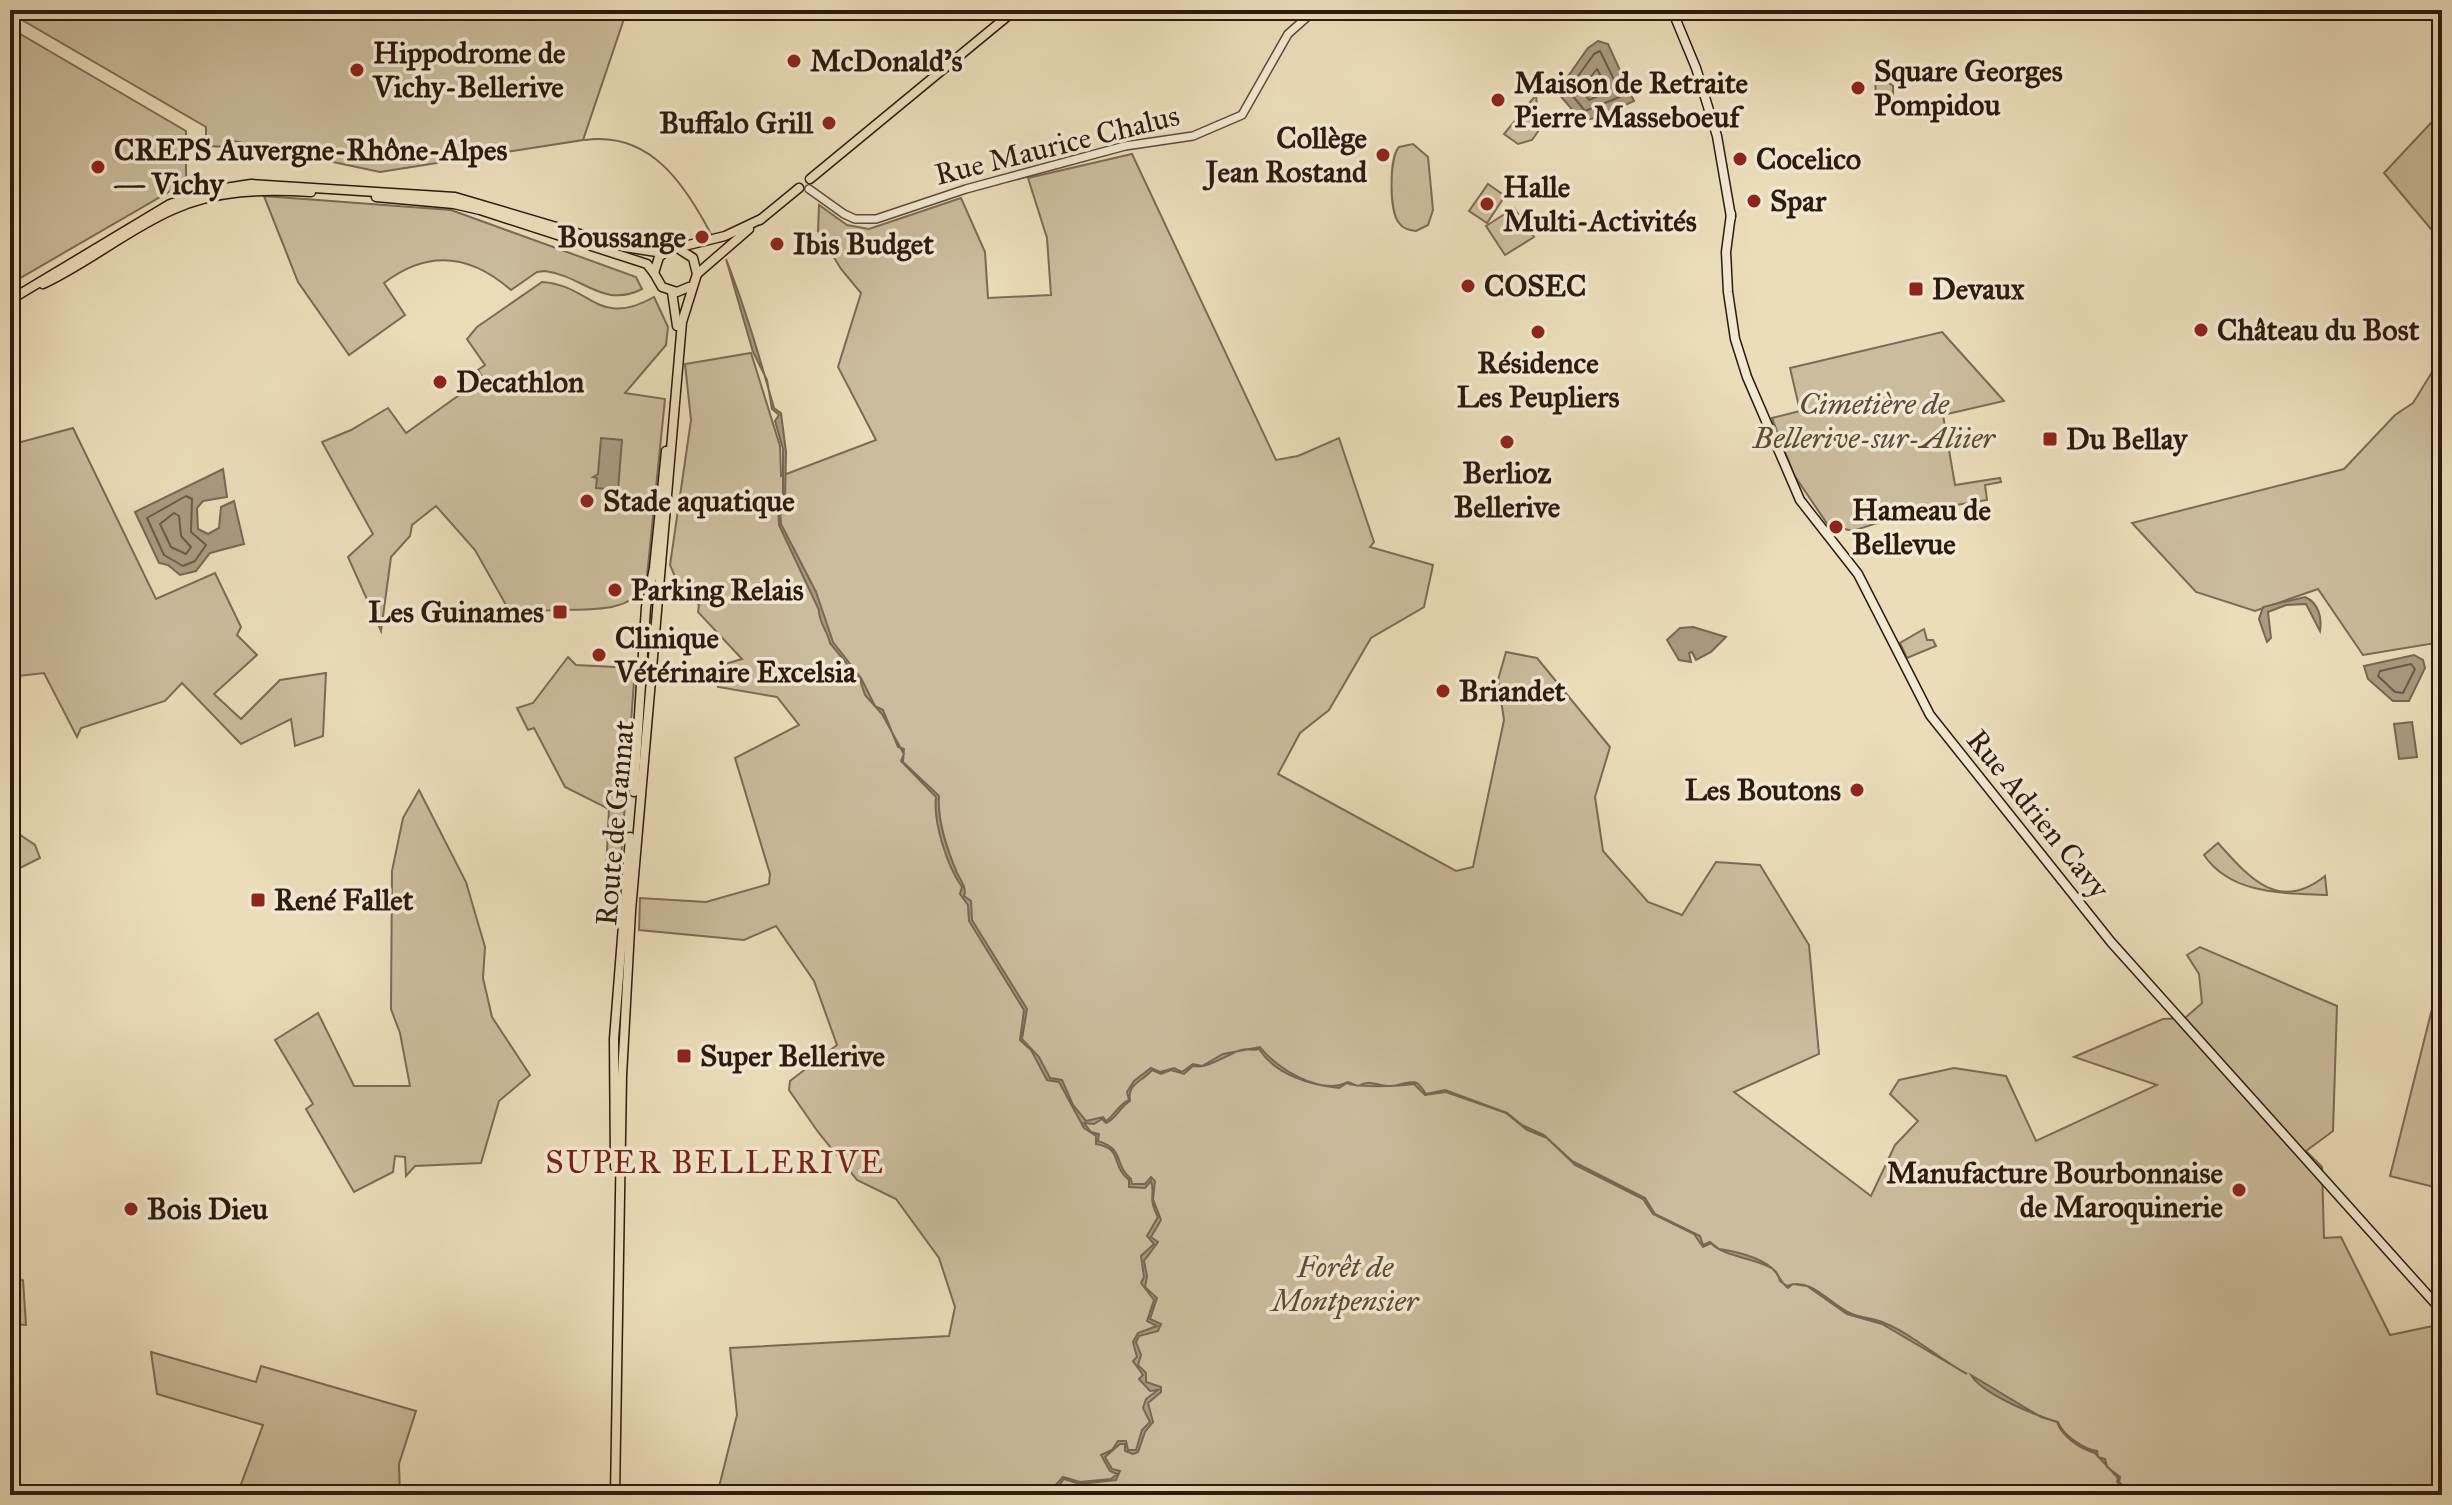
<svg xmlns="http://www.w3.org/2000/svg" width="2452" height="1505" font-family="'IM FELL Great Primer',serif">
<rect width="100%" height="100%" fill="#ebddba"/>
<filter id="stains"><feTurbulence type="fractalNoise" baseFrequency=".0025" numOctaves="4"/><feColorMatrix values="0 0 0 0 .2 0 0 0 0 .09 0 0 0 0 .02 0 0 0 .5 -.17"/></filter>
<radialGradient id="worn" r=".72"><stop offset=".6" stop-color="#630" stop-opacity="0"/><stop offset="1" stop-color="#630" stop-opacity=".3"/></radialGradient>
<g fill="#cbbc9d" stroke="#7c6a56" stroke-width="2">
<path d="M10,10H627L583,140L380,172L229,140L228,147L206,146V127L10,13Z"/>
<path d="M10,28L186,131V182L10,284Z"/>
<path d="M1875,79H1884L1893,86V96H1876Z"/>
<path d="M1536,95L1539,130L1532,140L1518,144L1504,134Z"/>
<path d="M2442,111V254L2436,235L2384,173Z"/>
<path d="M1413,144L1428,157L1433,210L1428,225L1416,231C1409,230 1403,229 1399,223C1389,211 1389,158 1399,147Z"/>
<path d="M1132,154L1276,460L1298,456L1339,438L1374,542L1370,547L1433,565L1424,607L1371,638L1329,710L1300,733L1278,774L1456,871L1473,867L1504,720L1498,680L1506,652L1537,658L1610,747L1595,797L1603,851L1648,902L1682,915L1716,862L1760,865L1809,945L1819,1054L1734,1092L1871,1196L1895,1145L1918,1121L1890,1094L1899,1080L1954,1068L2006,1076L2036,1141L2157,1085L2074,1057L2163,1019L2185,1018L2202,1003L2199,974L2187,955L2200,947L2337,1006L2333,1131L2306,1151L2322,1167L2324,1238L2341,1237L2390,1335L2442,1324V1438L2432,1447L2442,1458V1495H717L737,1415L730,1348L949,1336L955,1307L939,1258L896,1199L857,1180L818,1132L789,1090L790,1081L837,1045L814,981L776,926L744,940L639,930L640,898L706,902L769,884L770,874L735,758L799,725L777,697L718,687L715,667L742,659L698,612L699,605L676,579L670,565L691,420L685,364L751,353L780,446L781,476L876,440L838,367L861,293L841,269L818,231L819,205L847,225L869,229L961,198L985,252L988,298L1051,295L1047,238L1028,178Z"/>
<path d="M1488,184L1505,196L1487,223L1469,211Z"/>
<path d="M264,196L451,210L636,277L642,289C603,309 583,276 545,271L537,272L511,290C470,254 428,249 384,283L405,315L349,355L298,282Z"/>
<path d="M1514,208L1534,237L1505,255L1486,226Z"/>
<path d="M542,282C591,285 597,329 654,297L668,327L666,345L625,393L665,399L646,586C618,626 552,598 514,619L475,550L436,506L412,525L410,536L391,557L381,631L348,557L373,534L322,442L351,430L388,408L406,433L483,378L478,370L485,365L467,339L477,327Z"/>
<path d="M1942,332L2004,401L1943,415L1955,485L2000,478L2001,482L1985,485L1987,500L1907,513L1853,531L1828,525L1794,475L1772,418L1800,411L1790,368Z"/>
<path d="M2442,356V642L2363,655L2318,589L2255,611L2196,592L2132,523L2344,469L2395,415L2413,403Z"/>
<path d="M73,428L156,599L215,573L241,627L237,635L257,655L214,694L241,719L280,680L326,673L323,736L295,746L291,719L241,744L182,683L165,701L81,728L77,737L44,673L10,677V445Z"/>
<path d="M1924,629L1927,640H1933L1936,646L1907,658L1900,643Z"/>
<path d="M568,657L576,665L635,668L620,872L606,871L609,809L565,787L534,728L528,730L517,708L533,703Z"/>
<path d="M419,790L466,882L485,947L483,978L492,1017L530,1075L499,1101L481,1163L415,1166L406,1176L405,1157L395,1156L393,1172L354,1192L306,1109L313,1104L275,1040L318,1013L354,1086H410L400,1033L391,1009L392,871L403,818Z"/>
<path d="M10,828L35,845L40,858L10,873Z"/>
<path d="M2218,843C2248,876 2278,914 2325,876L2327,895C2284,893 2231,895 2204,855Z"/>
<path d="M2432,1009L2442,1015V1189L2390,1176Z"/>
<path d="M10,1278L23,1280L26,1325L10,1324Z"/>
<path d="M151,1352L256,1382L261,1366L416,1411L399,1464L400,1495H240V1487L263,1425L157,1394Z"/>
</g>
<g fill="#ab9a80" stroke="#796653" stroke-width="2">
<path d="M1598,41L1608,44L1634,101L1597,118L1581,120L1557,92L1588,48Z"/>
<path d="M726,259C745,307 760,359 774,408L781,413L786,452L785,502L780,508L781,524L816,592L833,642L861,678L875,706L883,710L898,747L904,749L903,762L939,796C937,821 947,849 957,873C961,881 967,888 964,896L971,901L972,920L1027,1009L1022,1039L1039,1057L1050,1078L1062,1080L1073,1105L1086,1121L1103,1117L1106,1121C1115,1115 1118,1105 1129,1100L1127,1092L1134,1081L1151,1068L1160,1072L1174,1068L1182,1072L1193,1064L1202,1066L1223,1054L1260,1047C1277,1069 1321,1096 1348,1082L1358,1086C1372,1078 1377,1087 1390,1086C1398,1086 1410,1080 1417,1083C1420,1085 1424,1091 1426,1094L1445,1090L1507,1113L1522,1125L1544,1135L1572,1161L1645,1198L1655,1214L1700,1236L1703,1245L1710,1242L1719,1249C1739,1252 1775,1260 1780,1281L1787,1286C1811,1276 1830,1305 1852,1314C1861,1318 1872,1318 1882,1322C1913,1334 1937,1358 1967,1374L1882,1324L1847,1314L1807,1286L1793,1284L1788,1288C1779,1281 1778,1272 1773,1269C1755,1257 1725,1258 1711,1243L1703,1247L1694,1234L1653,1214L1643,1199L1575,1165L1547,1138L1527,1130L1506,1113L1446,1092L1425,1095L1414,1084C1401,1086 1354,1088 1347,1083L1339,1088C1310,1085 1276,1075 1259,1049C1252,1051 1249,1048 1241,1050C1226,1055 1208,1069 1193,1066L1184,1074L1171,1070L1161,1074L1152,1070C1142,1082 1127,1083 1130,1101C1120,1107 1116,1119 1106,1123L1102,1119L1094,1124L1084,1123L1091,1132L1099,1134L1098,1141C1126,1150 1113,1164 1131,1179L1132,1184H1145L1151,1177L1155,1181L1153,1199L1161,1220L1151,1237L1158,1242L1144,1261L1147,1276L1145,1287L1157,1298L1150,1319L1161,1324L1158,1331L1139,1336L1136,1342L1141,1355L1138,1365L1146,1373V1382L1161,1387V1392L1148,1403L1153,1422L1145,1432L1138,1452L1133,1454L1125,1451V1444H1120L1105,1457L1112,1469L1120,1471L1116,1480L1080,1484L1064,1479L1053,1493L1036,1495L1050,1491L1063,1477L1080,1482L1111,1479L1117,1474L1110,1471L1101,1455L1112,1450L1118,1441H1126L1128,1450H1136L1142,1430L1150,1422L1143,1408L1146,1399L1158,1390L1150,1391L1139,1379L1143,1375L1133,1361L1137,1357L1133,1342L1138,1333L1157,1326L1147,1321L1154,1300L1141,1283L1144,1277L1141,1256L1154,1244L1147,1236L1158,1217C1147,1196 1156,1196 1151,1181L1145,1188L1129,1187V1180C1110,1165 1124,1149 1096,1144V1136L1084,1128L1059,1082L1047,1080L1031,1050L1020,1040L1024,1010L969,921L968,905L960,894L962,887C947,866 933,822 936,797L901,761L904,754L882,714L865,695L860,680L830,643C828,632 818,621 819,610L779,525L778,508L783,501V449L775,421L779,415L772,409L767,380L753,352Z"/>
<path d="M601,438L622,440L618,490L596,488L597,478L593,477L598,474Z"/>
<path d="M223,469L227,497L203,501L197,508L198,529L208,534L219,528L221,507L234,501L244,544L210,553L196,571L180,575L168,565L159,563L135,512Z"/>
<path d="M2305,597C2319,603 2322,618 2320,631L2306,604L2286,605L2268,612L2271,638L2267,642L2259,619L2263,607Z"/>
<path d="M1693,627L1726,637L1711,652L1696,660L1692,652L1689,653L1691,662L1679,660L1667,640L1680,628Z"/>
<path d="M2414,655L2423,660L2425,668L2409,701H2393L2368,679L2364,666Z"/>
<path d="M2412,722L2417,757L2399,759L2394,724Z"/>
<path d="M1971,1375L2041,1417L2058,1422C2063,1435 2083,1449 2097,1451L2098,1457L2105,1459L2107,1467L2120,1477L2119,1482L2133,1495L2117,1482L2118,1478L2095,1453C2081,1449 2062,1437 2057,1422C2035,1415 1982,1394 1971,1375Z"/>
</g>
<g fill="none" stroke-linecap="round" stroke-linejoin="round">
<g stroke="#6c5a48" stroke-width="2">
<path d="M1600,51L1622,96L1585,111L1568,90L1594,54Z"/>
<path d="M1597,69L1609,91L1589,100L1581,89Z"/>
<path d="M186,496L192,499L191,532L206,545L195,561L183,566L164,555L147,518Z"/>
<path d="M174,513L179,516L181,536L191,547L186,554L171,547L160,524Z"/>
<path d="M2411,664L2415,669L2403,693L2395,692L2378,676L2380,671Z"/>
</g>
<path stroke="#796653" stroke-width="2" d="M585,140C650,131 685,184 712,236"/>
<g stroke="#5d4a3a" stroke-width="10">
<path id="tertiary" d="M809,189L844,214L855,219H876L966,189L1125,146L1193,136L1242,115L1288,34L1315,10"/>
</g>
<g stroke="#2e190f" stroke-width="11">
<g id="secondary">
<path d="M1672,10L1696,68L1717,136L1731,217"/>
<path d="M1731,214L1726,252L1728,292L1735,339L1747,377L1800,500L1858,574L1930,715L2111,942L2442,1311"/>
</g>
</g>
<g stroke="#2e190f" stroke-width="11">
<g id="primary">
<path d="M810,179L1015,10"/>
<path d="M376,197L454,204L480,210L647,264L654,273"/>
<path d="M760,220L799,188"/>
<path d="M697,274L749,229"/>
<path d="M43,284C88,263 127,230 172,210C216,190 263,189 311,192"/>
<path d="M689,287L677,292L662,287L654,273L659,257L668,250L725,236L761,219"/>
<path d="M672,292L677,326"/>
<path d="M10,300L170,204L212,190L251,184L455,197L624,247L663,253"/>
<path d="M634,792L646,607L654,568L666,451"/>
<path d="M615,1167L614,1039L630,837"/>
<path d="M615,1495L622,1076L631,911L682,322L697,274L693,258L679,249"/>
</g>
</g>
<use href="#tertiary" stroke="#f2e9d2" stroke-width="7"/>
<use href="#secondary" stroke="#f2e9d2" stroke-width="8"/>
<use href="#primary" stroke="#ebddba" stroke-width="8"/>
</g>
<g fill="#8f2418" stroke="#f2e9d2" stroke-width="3">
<circle cx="794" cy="61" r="8"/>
<circle cx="357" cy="70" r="8"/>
<circle cx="1858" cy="88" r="8"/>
<circle cx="1498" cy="100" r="8"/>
<circle cx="829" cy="123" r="8"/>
<circle cx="1383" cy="155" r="8"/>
<circle cx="1740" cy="159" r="8"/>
<circle cx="98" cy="167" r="8"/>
<circle cx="1754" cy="201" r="8"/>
<circle cx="1487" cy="204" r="8"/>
<circle cx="702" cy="237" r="8"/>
<circle cx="777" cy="244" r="8"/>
<circle cx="1468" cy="286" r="8"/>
<rect x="1908" y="281" width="16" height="16" rx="4"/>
<circle cx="2201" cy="330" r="8"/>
<circle cx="1538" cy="332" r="8"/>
<circle cx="440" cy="382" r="8"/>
<rect x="2042" y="431" width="16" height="16" rx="4"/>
<circle cx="1507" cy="442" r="8"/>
<circle cx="587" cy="501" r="8"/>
<circle cx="1836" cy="527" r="8"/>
<circle cx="615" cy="590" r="8"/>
<rect x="552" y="604" width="16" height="16" rx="4"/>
<circle cx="599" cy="655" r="8"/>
<circle cx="1443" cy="691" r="8"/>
<circle cx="1857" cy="790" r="8"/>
<rect x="250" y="892" width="16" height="16" rx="4"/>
<rect x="676" y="1048" width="16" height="16" rx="4"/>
<circle cx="2239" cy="1190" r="8"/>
<circle cx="131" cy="1209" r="8"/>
</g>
<g text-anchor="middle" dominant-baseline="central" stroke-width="7" stroke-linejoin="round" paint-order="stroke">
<g font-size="30" font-weight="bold" fill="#2e190f" stroke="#f2e9d2" text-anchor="start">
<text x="373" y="53">Hippodrome de<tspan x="373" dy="34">Vichy-Bellerive</tspan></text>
<text x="810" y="61">McDonald's</text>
<text x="1874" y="71">Square Georges<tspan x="1874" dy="34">Pompidou</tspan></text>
<text x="1514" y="83">Maison de Retraite<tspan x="1514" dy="34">Pierre Masseboeuf</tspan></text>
<text x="813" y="123" text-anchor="end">Buffalo Grill</text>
<text x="1367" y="138" text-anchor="end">Collège<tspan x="1367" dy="34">Jean Rostand</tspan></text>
<text x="114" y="150">CREPS Auvergne-Rhône-Alpes<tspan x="114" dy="34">— Vichy</tspan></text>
<text x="1756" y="159">Cocelico</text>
<text x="1503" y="187">Halle<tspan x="1503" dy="34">Multi-Activités</tspan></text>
<text x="1770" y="201">Spar</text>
<text x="686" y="237" text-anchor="end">Boussange</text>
<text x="793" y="244">Ibis Budget</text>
<text x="1484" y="286">COSEC</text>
<text x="1932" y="289">Devaux</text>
<text x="2217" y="330">Château du Bost</text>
<text x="1538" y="363" text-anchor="middle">Résidence<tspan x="1538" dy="34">Les Peupliers</tspan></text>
<text x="456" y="382">Decathlon</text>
<text x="2066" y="439">Du Bellay</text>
<text x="1507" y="473" text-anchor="middle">Berlioz<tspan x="1507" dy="34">Bellerive</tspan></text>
<text x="603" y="501">Stade aquatique</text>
<text x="1852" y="510">Hameau de<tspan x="1852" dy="34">Bellevue</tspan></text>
<text x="631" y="590">Parking Relais</text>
<text x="544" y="612" text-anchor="end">Les Guinames</text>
<text x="615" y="638">Clinique<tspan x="615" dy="34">Vétérinaire Excelsia</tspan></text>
<text x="1459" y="691">Briandet</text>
<text x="1841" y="790" text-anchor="end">Les Boutons</text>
<text x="274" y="900">René Fallet</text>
<text x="700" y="1056">Super Bellerive</text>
<text x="2223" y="1173" text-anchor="end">Manufacture Bourbonnaise<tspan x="2223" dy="34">de Maroquinerie</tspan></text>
<text x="147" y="1209">Bois Dieu</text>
</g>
<g font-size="30" fill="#2e190f" stroke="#f2e9d2">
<text transform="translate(1057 145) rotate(-14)">Rue Maurice Chalus</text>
<text transform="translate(2038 814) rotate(51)">Rue Adrien Cavy</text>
<text transform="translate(615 823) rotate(-85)">Route de Gannat</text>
</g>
<g font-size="30" font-style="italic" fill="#5d4a3a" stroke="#f2e9d2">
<text x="1874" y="404">Cimetière de<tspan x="1874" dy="34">Bellerive-sur-Aliier</tspan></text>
<text x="1345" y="1267">Forêt de<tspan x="1345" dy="34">Montpensier</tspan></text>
</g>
<g font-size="32" letter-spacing="2" fill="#7a1f14" stroke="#f2e9d2">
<text x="715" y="1162">SUPER BELLERIVE</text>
</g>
</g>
<rect width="2452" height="1505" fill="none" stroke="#ebddba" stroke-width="40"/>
<rect x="12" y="12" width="2428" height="1481" fill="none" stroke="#2e190f" stroke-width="4"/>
<rect x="20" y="20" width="2412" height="1465" fill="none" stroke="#2e190f" stroke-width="2"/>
<rect width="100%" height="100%" filter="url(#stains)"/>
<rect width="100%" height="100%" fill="url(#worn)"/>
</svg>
